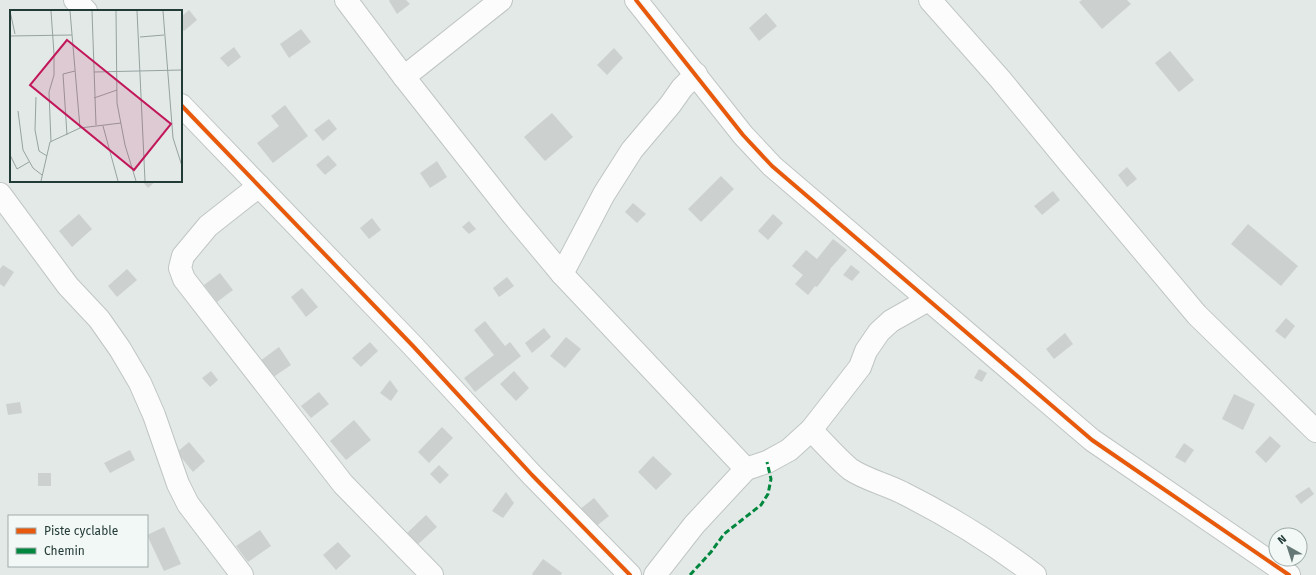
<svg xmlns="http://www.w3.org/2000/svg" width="1316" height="575" font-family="'Fira Sans',sans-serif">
<rect width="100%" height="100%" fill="#e3e9e7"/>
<g fill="#ccd1d0">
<path d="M390,0H406L410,4L397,14L389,1Z"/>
<path d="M1082,0H1127L1131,4L1102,29L1079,2Z"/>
<path d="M189,10L197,20L184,31L181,28V17Z"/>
<path d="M766,13L777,26L759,41L749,28Z"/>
<path d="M301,29L311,42L289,58L280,44Z"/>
<path d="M234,47L241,57L228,67L220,58Z"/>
<path d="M614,48L623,58L607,75L597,65Z"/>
<path d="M1170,51L1194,80L1179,92L1155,63Z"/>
<path d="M285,105L308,136L273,163L257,143L279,126L271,116Z"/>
<path d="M552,113L573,137L545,161L524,137Z"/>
<path d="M329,119L337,129L323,141L314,130Z"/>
<path d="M328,155L337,165L325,175L316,165Z"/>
<path d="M437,161L447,177L430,188L420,173Z"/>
<path d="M1127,167L1137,179L1127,187L1118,175Z"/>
<path d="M721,176L734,189L701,222L688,209Z"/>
<path d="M142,181H156L148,188Z"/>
<path d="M1053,191L1060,200L1042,215L1034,206Z"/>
<path d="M633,203L646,214L637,223L625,212Z"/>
<path d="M79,214L92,229L72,247L59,231Z"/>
<path d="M773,214L783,223L768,240L758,231Z"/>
<path d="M372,218L381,230L369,239L360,228Z"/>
<path d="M469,221L476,229L469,234L462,227Z"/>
<path d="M1248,224L1298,266L1281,286L1231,244Z"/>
<path d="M833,239L847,250L830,269V270L817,287L815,286L808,295L795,284L803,275L792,266L806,250L817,259Z"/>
<path d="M3,265L14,272L4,287L0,284V269Z"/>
<path d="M851,265L860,272L852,281L843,275Z"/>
<path d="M127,269L137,280L117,297L108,286Z"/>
<path d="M220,273L233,290L217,302L204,285Z"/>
<path d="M507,277L514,286L499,297L493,288Z"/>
<path d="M302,288L318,307L306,317L291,297Z"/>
<path d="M1286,318L1295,326L1285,339L1275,331Z"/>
<path d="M485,321L505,346L510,342L521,356L475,392L464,378L494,355L474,330Z"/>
<path d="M544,328L551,337L532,353L525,343Z"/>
<path d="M1065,333L1073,344L1054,359L1046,349Z"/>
<path d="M566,337L581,349L565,368L550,356Z"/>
<path d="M370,342L378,351L361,367L352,358Z"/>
<path d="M279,347L291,365L272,378L260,361Z"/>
<path d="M979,369L987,373L982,382L974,378Z"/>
<path d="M211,371L218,380L210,387L202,378Z"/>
<path d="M514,371L529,388L516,401L500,384Z"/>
<path d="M390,380L398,391L391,401L380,393Z"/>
<path d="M319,392L329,404L311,418L301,406Z"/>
<path d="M1234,394L1255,404L1243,430L1222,419Z"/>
<path d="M20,402L22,413L8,415L6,404Z"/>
<path d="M354,420L371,440L346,460L330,441Z"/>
<path d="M442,427L453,438L429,463L418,452Z"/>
<path d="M1270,436L1281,446L1266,463L1255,452Z"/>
<path d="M189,442L205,461L193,472L177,452Z"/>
<path d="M1184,443L1194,450L1185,463L1175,457Z"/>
<path d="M130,450L135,460L110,473L104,463Z"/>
<path d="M653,456L672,474L656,490L638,472Z"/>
<path d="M439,465L449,475L440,484L430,474Z"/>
<rect x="38" y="473" width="13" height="13"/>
<path d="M1309,487L1314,494L1301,504L1295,496Z"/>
<path d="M506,492L514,503L503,518L492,511Z"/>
<path d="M594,498L609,516L594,528L579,510Z"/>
<path d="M426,515L437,527L416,546L406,534Z"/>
<path d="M164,527L181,564L164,571L147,535Z"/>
<path d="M260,530L271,546L248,562L236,546Z"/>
<path d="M338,542L351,556L336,570L323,555Z"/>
<path d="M543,559L562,573L561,575H533L532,574Z"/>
</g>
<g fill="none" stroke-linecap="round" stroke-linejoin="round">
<g stroke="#c0c6c4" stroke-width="24">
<g id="minor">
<path d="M75,0L86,11"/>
<path d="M346,0L404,77L512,214L562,274L746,469"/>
<path d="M636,0L743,135L772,166L1092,440L1289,575"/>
<path d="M930,0L1000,79L1070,164L1197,315L1316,431"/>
<path d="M404,77L501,0"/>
<path d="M181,105L413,346L532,475L630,575"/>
<path d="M259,186L208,226L183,256L180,268L184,279L343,484L432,575"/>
<path d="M0,194L68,286L99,319L120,349L140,383L154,415L178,484L188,504L242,575"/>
<path d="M562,274L604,194L632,150L670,105L682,88L696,74"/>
<path d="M811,430C824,443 836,457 850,469C866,480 886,484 903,493C949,516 994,544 1035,575"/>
<path d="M655,575L694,525L746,469L767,462L789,450L811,430L860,367L866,351L879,332L891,321L928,300"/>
</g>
</g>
<use href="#minor" stroke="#fbfcfb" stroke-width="22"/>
<path stroke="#00873e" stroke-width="3" stroke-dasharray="6 3" stroke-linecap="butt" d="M690,575L711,552L724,534L761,505L768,494L771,479L767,462"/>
<g stroke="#f2f8f6" stroke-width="6">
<g id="cycleway">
<path d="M636,0L743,135L772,166L1092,440L1289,575"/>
<path d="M181,105L413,346L532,475L630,575"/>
</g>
</g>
<use href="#cycleway" stroke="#e8590c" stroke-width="4"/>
</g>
<g transform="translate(10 10)">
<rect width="172" height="172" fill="#e3e9e7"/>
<path fill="none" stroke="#96a3a1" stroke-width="1" d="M0,1L5,24M41,1L44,44V65L39,82L41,132M60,1L70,118M82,1L86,115M106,1L107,93L115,135L126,171M127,1L135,171M153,1L163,128L172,156M0,26L62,25M130,27L154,25M84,62L172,60M26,87L25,120L29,141L37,146M84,88L107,80M8,101L13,140L23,158L32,165M93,116L108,171M57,125L53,64L65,61M0,145L7,159L19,152M31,171L40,132L70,118L111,113"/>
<path fill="#c2185b" fill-opacity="0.15" stroke="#c2185b" stroke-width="2" d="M57,30L161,114L124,160L20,75Z"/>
<rect width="172" height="172" fill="none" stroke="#233b37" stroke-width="2"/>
</g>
<rect x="8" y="515" width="140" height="52" fill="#f2f8f6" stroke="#9facaa"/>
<rect x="16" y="528" width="20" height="6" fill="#e8590c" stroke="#9facaa"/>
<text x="44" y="535" font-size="12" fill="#233b37">Piste cyclable</text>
<rect x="16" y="548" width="20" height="6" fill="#00873e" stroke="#9facaa"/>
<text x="44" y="555" font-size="12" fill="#233b37">Chemin</text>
<g transform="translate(1288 547) rotate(321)"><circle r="19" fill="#f2f8f6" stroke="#9facaa"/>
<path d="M0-3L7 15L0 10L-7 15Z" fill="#667875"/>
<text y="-6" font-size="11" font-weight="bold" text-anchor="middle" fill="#233b37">N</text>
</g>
</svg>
